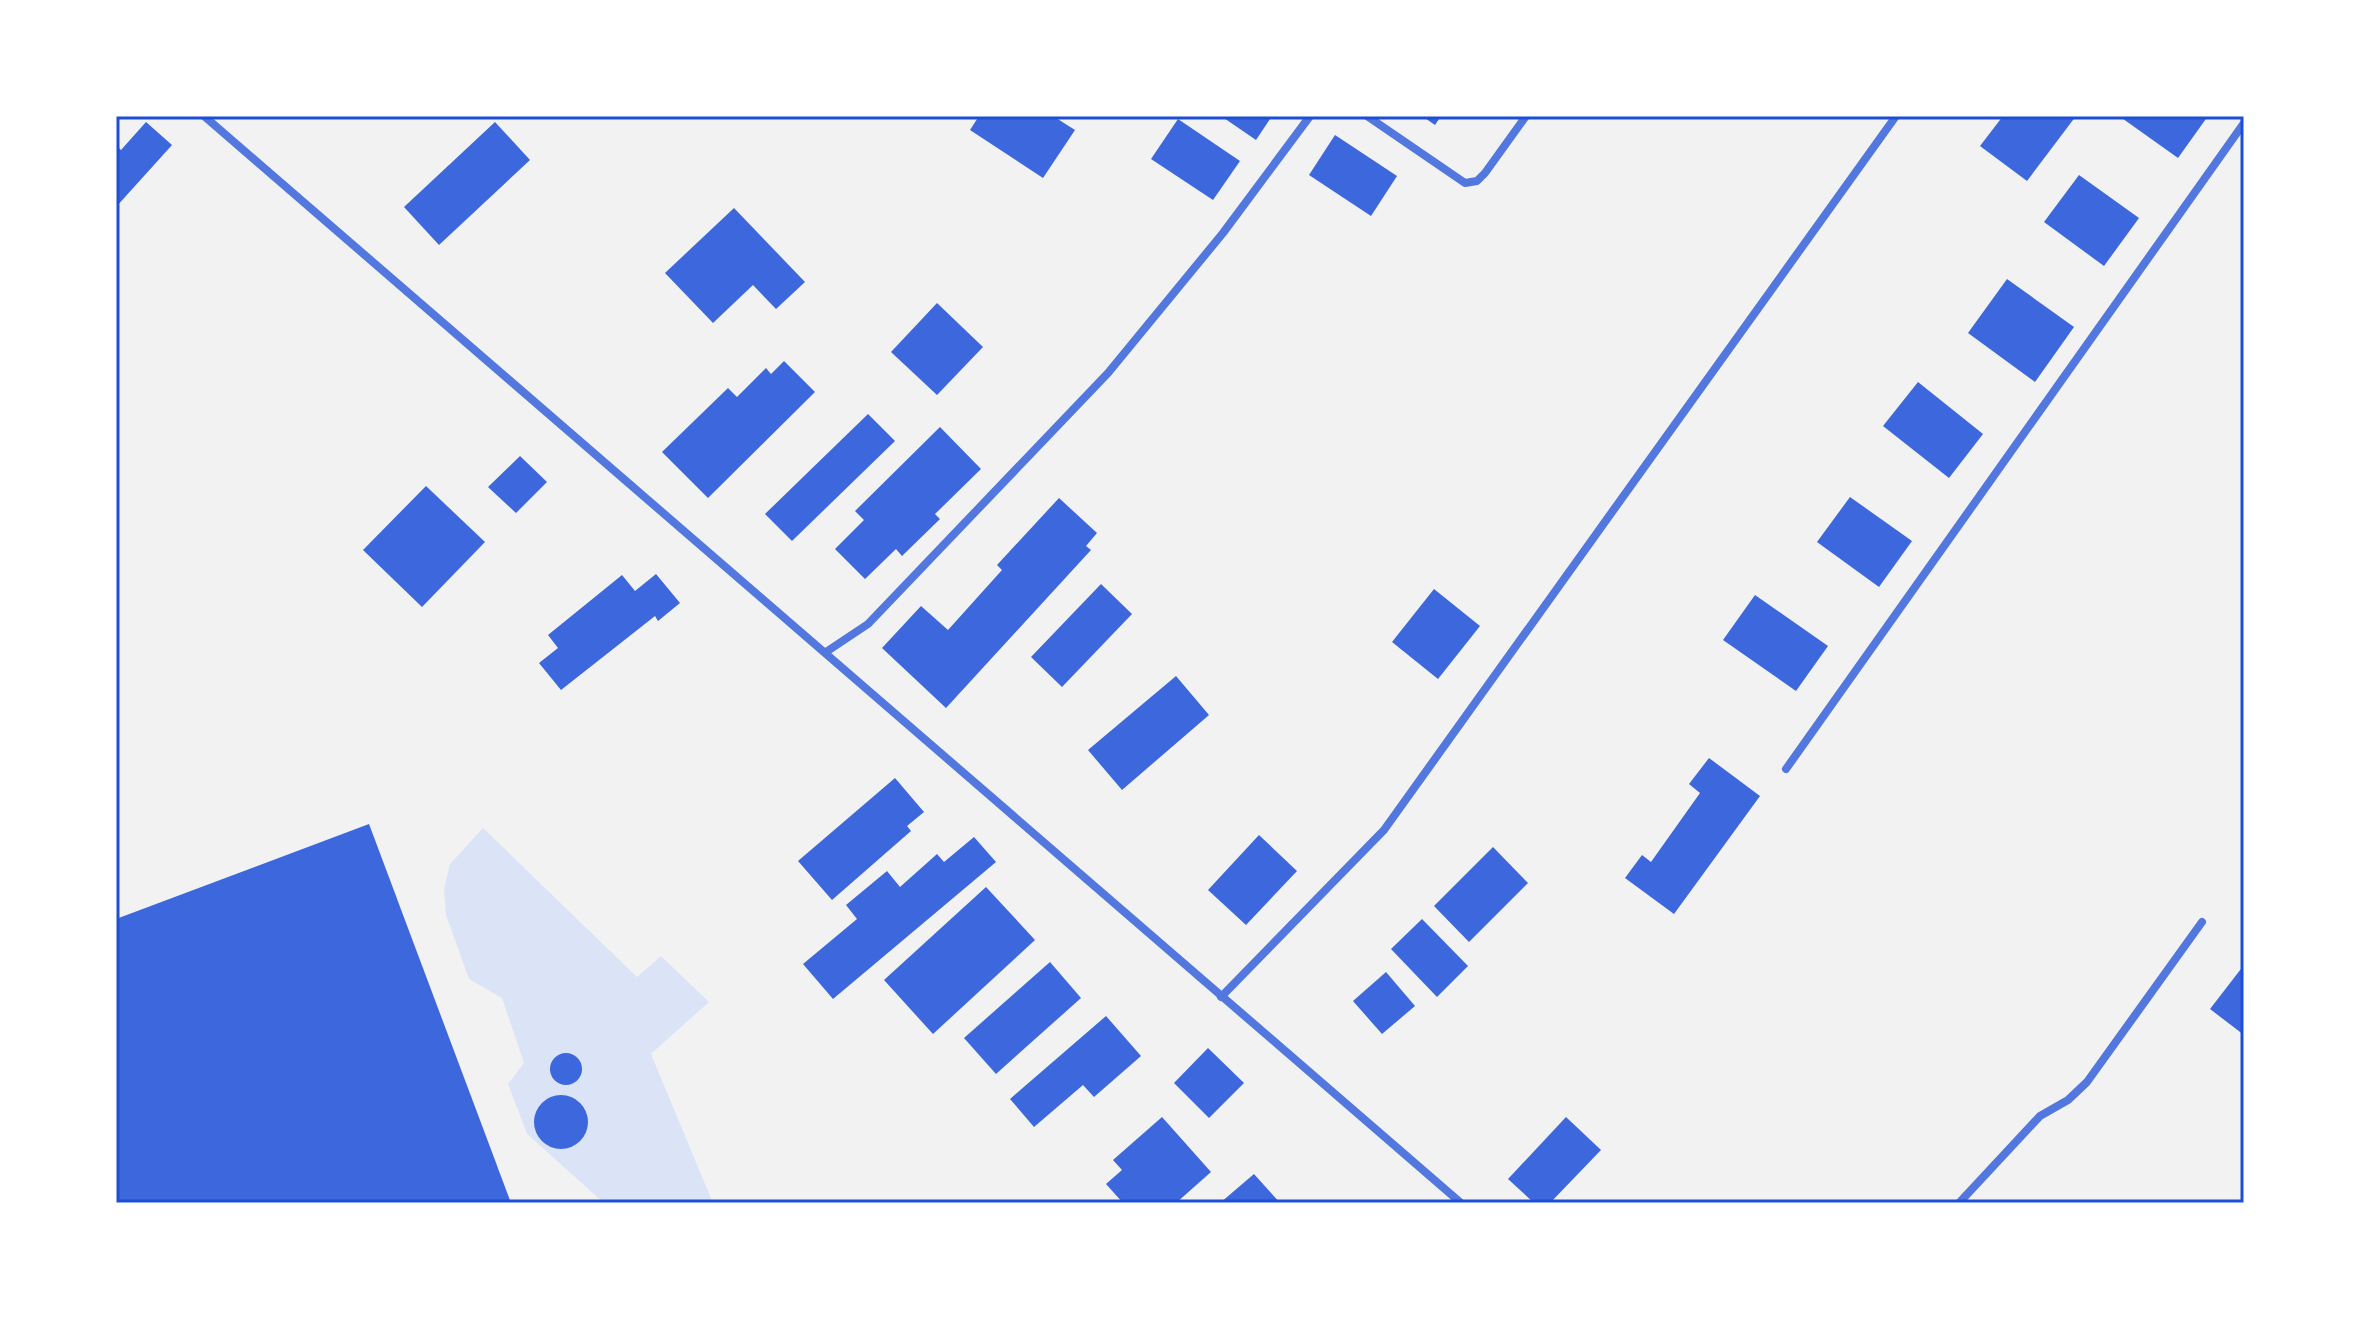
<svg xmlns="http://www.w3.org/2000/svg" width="2360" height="1319" font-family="'PT Serif',serif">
<rect width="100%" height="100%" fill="#f2f2f2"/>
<path fill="#dbe4f7" d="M483,828L637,977L661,956L709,1002L651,1054L713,1203H604L527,1134L508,1084L524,1063L502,998L469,979L446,915L444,889L450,864Z"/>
<g fill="#3d67dc">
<path d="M979,116H1053L1075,130L1043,178L970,130Z"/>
<path d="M1221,116H1272L1256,140Z"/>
<path d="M1422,116H1441L1435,125Z"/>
<path d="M2003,116H2076L2027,181L1980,146Z"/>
<path d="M2119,116H2208L2178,158Z"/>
<path d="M1178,119L1240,161L1213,200L1151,159Z"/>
<path d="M146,122L172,145L116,207V145L121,150Z"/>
<path d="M495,122L530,160L439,245L404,207Z"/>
<path d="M1335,135L1397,176L1371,216L1309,175Z"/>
<path d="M2079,175L2139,218L2104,266L2044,222Z"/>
<path d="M734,208L805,282L776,309L753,285L713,323L665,273Z"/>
<path d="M2007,279L2074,327L2035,382L1968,333Z"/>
<path d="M937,303L983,347L937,395L891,352Z"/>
<path d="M784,361L815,392L708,498L662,452L728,388L737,397L766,368L771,374Z"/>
<path d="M1918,382L1983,434L1949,478L1883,426Z"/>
<path d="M868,414L895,441L792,541L765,514Z"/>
<path d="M940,427L981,469L935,514L940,519L902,556L896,549L865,579L835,549L864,520L855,511Z"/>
<path d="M520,456L547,482L516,513L488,487Z"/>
<path d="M426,486L485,542L422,607L363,550Z"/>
<path d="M1850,497L1912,541L1879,587L1817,542Z"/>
<path d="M1059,498L1097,533L1086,546L1091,550L946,708L882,648L921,606L948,630L1002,570L997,565Z"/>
<path d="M656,574L680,603L658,621L655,616L561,690L539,663L558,648L548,635L622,575L635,591Z"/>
<path d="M1101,584L1132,614L1062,687L1031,657Z"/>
<path d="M1434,589L1480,626L1438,679L1392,642Z"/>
<path d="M1755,595L1828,646L1796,691L1723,640Z"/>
<path d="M1176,676L1209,715L1122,790L1088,750Z"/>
<path d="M1709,758L1760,796L1674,914L1625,878L1642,855L1651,862L1700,793L1689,784Z"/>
<path d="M895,778L924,812L907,826L911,831L832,900L798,861Z"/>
<path d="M369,824L511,1203H116V919Z"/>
<path d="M1259,835L1297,871L1246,925L1208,890Z"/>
<path d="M974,837L996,862L833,999L803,964L857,919L846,905L887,871L900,887L937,854L944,862Z"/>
<path d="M1493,847L1528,883L1469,942L1434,906Z"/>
<path d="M986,887L1035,940L933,1034L884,980Z"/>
<path d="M1422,919L1468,966L1437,997L1391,949Z"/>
<path d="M1050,962L1081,998L996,1074L964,1038Z"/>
<path d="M2244,965V1035L2210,1009Z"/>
<path d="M1386,972L1415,1006L1382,1034L1353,1001Z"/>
<path d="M1106,1016L1141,1056L1094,1097L1083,1085L1034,1127L1010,1099Z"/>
<path d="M1208,1048L1244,1083L1209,1118L1174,1083Z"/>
<circle cx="566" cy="1069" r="16"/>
<circle cx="561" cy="1122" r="27"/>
<path d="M1162,1117L1211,1172L1176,1203H1123L1106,1184L1122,1170L1113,1160Z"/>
<path d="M1566,1117L1601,1150L1550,1203H1534L1508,1179Z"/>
<path d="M1254,1174L1280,1203H1220Z"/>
</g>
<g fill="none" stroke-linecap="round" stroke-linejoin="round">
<g stroke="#5277de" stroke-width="8">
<path d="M204,116L1461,1203"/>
<path d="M1367,116L1465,183L1477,181L1485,173L1526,116"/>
<path d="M826,652L868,624L1108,373L1223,233L1310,116"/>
<path d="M1786,769L2244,123"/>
<path d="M1221,997L1384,830L1896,116"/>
<path d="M1959,1203L2040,1116L2068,1100L2087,1082L2202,922"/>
</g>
</g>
<rect width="2360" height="1319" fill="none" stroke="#ffffff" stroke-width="236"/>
<rect x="118" y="118" width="2124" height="1083" fill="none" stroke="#1d4ed8" stroke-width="3"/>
</svg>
